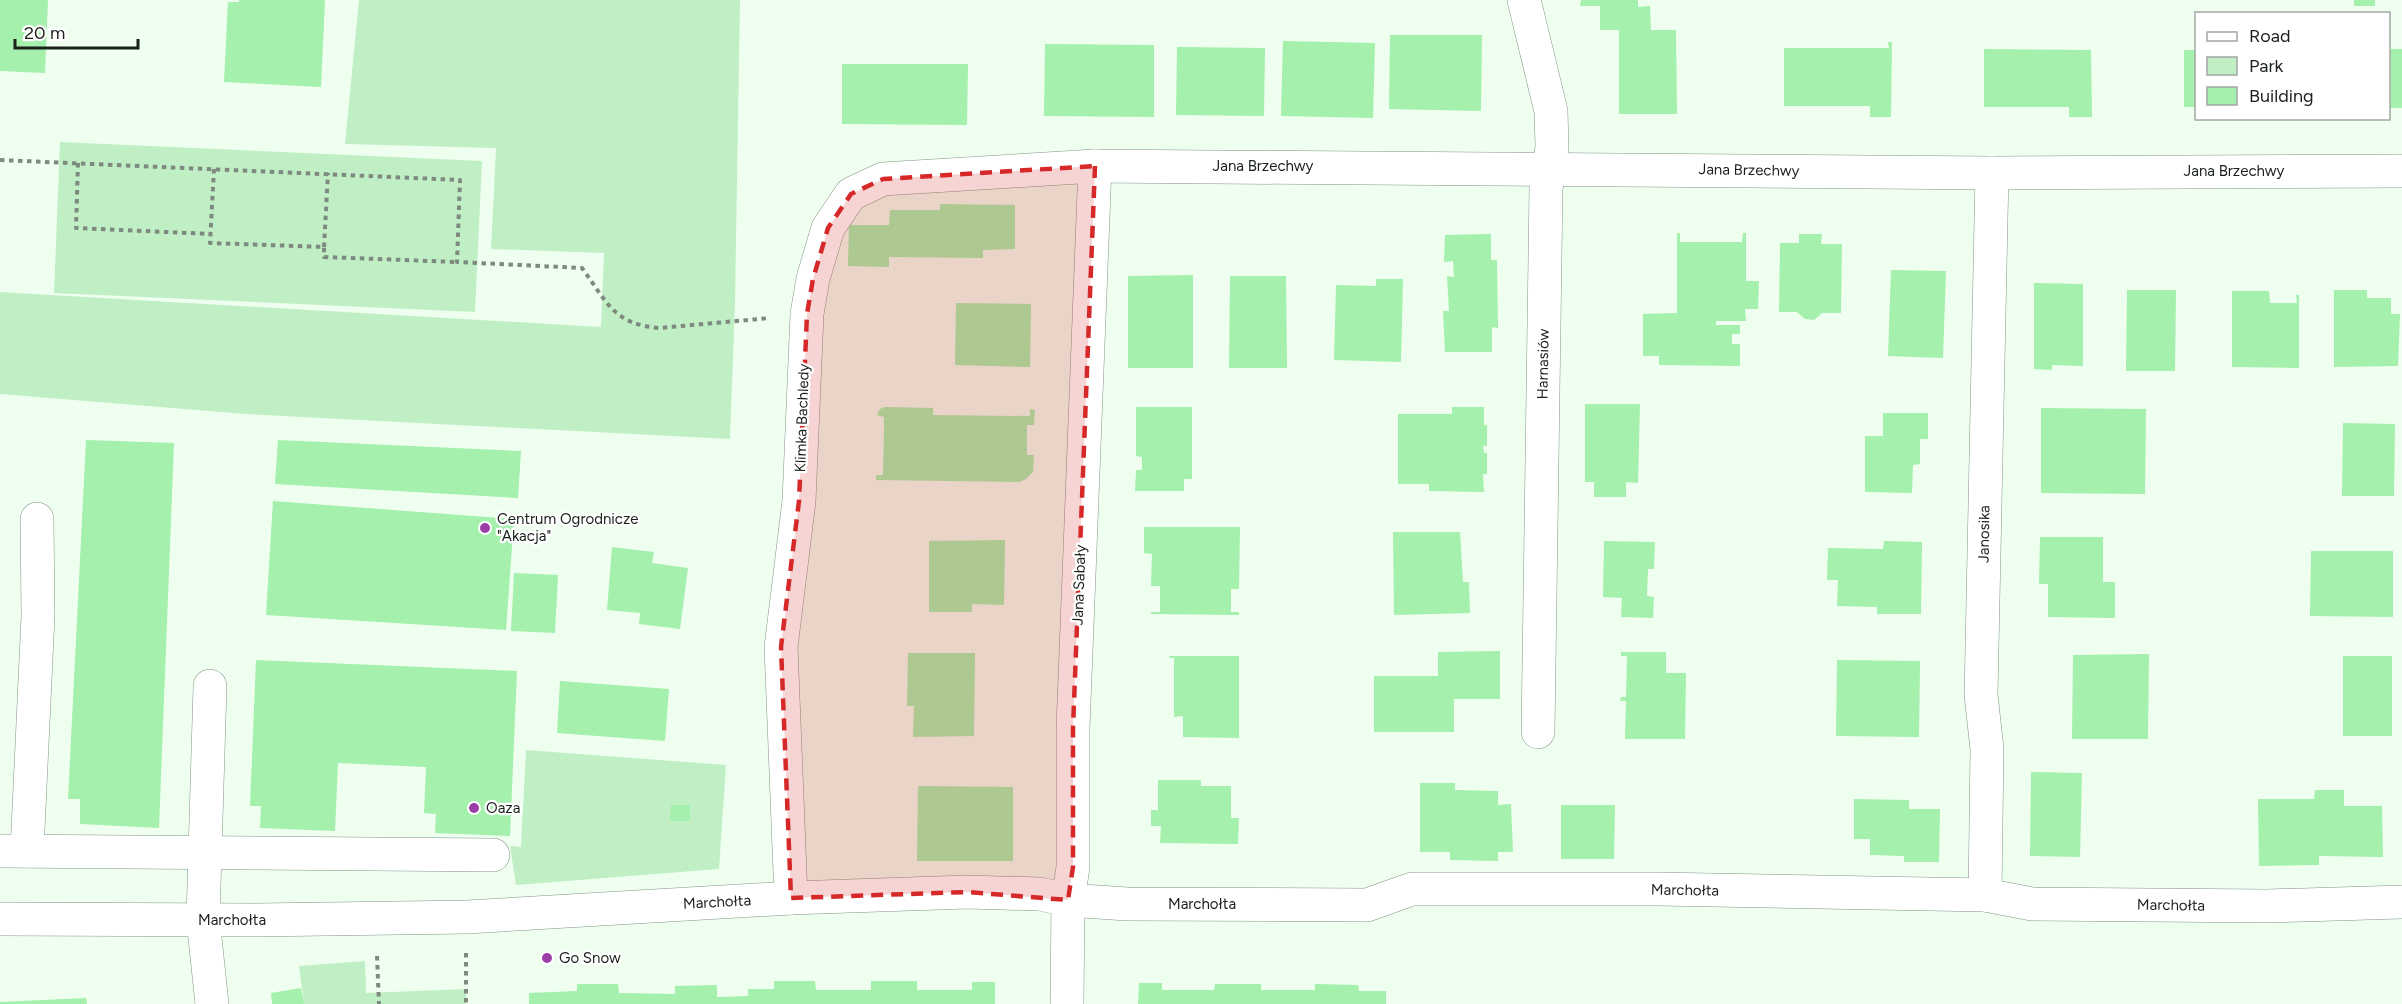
<svg xmlns="http://www.w3.org/2000/svg" width="2402" height="1004" font-family="Figtree,sans-serif">
<rect width="100%" height="100%" fill="#eeffef"/>
<g fill="#c1efc5">
<path d="M359,0H740L735,302L730,439L246,414L0,394V292L601,327L604,253L491,249L496,148L345,144Z"/>
<path d="M60,142L482,161L475,312L54,293Z"/>
<path d="M526,750L726,765L719,869L516,885L510,846L521,847Z"/>
<path d="M365,961L366,993L466,989V1004H304L299,966Z"/>
</g>
<g fill="#a4f0ac">
<path d="M0,0H48L45,73L0,71Z"/>
<path d="M239,0H325L321,87L224,82L228,2H239Z"/>
<path d="M1581,0H1638V7L1650,6L1651,30H1676L1677,114H1619V30H1600V6H1580Z"/>
<rect x="2354" y="0" width="21" height="6"/>
<path d="M1390,35H1482L1481,111L1389,109Z"/>
<path d="M1283,41L1375,43L1373,118L1281,116Z"/>
<path d="M1888,42H1892L1891,117H1870V106H1784V48H1889Z"/>
<path d="M1045,44L1154,45V117L1044,116Z"/>
<path d="M1177,47L1265,48L1264,116L1176,115Z"/>
<path d="M1984,49L2091,50L2092,117H2069V107H1984Z"/>
<rect x="2388" y="49" width="14" height="59"/>
<rect x="2184" y="50" width="12" height="57"/>
<path d="M842,64H968L967,125L842,124Z"/>
<path d="M940,204L1015,205V249L983,250V258L889,257V267L848,266L849,225H889L890,210H940Z"/>
<path d="M1677,233H1680V242H1742L1743,233H1746V281H1759L1758,309H1745L1746,321H1716V325H1740V334H1732V344H1740V366L1659,365V356H1643V314L1677,313Z"/>
<path d="M1491,234V260H1497L1498,328L1492,327V352H1445L1443,311H1449L1447,276L1454,277L1453,261L1444,262L1445,235Z"/>
<path d="M1799,234H1822L1821,244H1842L1841,313H1822L1814,320L1805,319L1797,312H1779L1780,243H1799Z"/>
<path d="M1891,270L1946,271L1943,358L1888,356Z"/>
<path d="M1193,275V368H1128V276Z"/>
<path d="M1230,276H1286L1287,368H1229Z"/>
<path d="M1376,279H1403L1401,362L1334,360L1336,285L1376,286Z"/>
<path d="M2034,283L2083,284V366L2052,365V370L2034,369Z"/>
<path d="M2127,290H2176L2175,371H2126Z"/>
<path d="M2334,290H2367V298H2391V314H2400L2398,366L2334,367Z"/>
<path d="M2232,291H2269L2270,303H2297L2296,295H2299V368L2232,367Z"/>
<path d="M956,303L1031,304L1030,367L955,365Z"/>
<path d="M1585,404H1640L1638,483L1626,482V497H1594V482H1585Z"/>
<path d="M885,407L933,408V415L1030,416V409L1035,410L1034,425H1027V455H1034L1033,472L1026,479L1019,482L876,480V475H883L884,429V417L877,415L880,409Z"/>
<path d="M1136,407H1192V479H1184V491H1135L1136,470H1142V457L1136,456Z"/>
<path d="M1452,407H1484V425H1487V446H1483L1484,453H1487V474H1483L1484,492L1429,491V484H1398V414H1452Z"/>
<path d="M2041,408L2146,409L2145,494L2041,493Z"/>
<path d="M1883,413H1928V439H1920V464L1913,465L1912,493L1865,492V436H1883Z"/>
<path d="M2343,423L2395,424L2394,496H2342Z"/>
<path d="M86,440L174,443L159,828L80,824V799H68Z"/>
<path d="M278,440L521,451L518,498L275,484Z"/>
<path d="M273,501L514,519L506,630L266,615Z"/>
<path d="M1144,527H1240L1239,589H1231V612H1239V615L1151,614V612H1160V586H1151L1152,554L1144,553Z"/>
<path d="M1393,532H1460L1463,582H1469L1470,613L1394,615Z"/>
<path d="M2040,537H2103V582H2115V618L2048,617V584H2039Z"/>
<path d="M1005,540L1004,605L972,604V612H929V541Z"/>
<path d="M1604,541L1655,542L1654,569H1648L1647,596L1654,597L1653,618L1621,617L1622,598L1603,597Z"/>
<path d="M1884,541L1922,542L1921,614H1877V607L1837,606L1838,580H1827L1828,548L1883,549Z"/>
<path d="M612,547L654,552L652,563L688,568L680,629L639,624L640,613L607,610Z"/>
<path d="M2311,551H2393V617L2310,616Z"/>
<path d="M514,573L558,575L555,633L511,631Z"/>
<path d="M1500,651V699H1454V732H1374V676H1438V652Z"/>
<path d="M1621,652H1666V673H1686L1685,739H1625L1626,701H1620L1621,697H1626L1627,656H1621Z"/>
<path d="M908,653H975L974,736L913,737L914,706H907Z"/>
<path d="M2149,654L2148,739H2072L2073,655Z"/>
<path d="M1169,656H1239V738L1183,737V716L1174,717V658H1170Z"/>
<rect x="2343" y="656" width="49" height="80"/>
<path d="M256,660L517,671L510,836L435,833L436,814L424,813L426,767L338,763L335,831L260,828L261,806H250Z"/>
<path d="M1837,660L1920,661L1919,737L1836,736Z"/>
<path d="M560,681L669,689L665,741L557,733Z"/>
<path d="M2031,772L2082,773L2080,857L2030,856Z"/>
<path d="M1158,780H1201V786H1231V818H1239L1238,844L1160,843L1161,826H1151V810H1158Z"/>
<path d="M1420,783H1455V790L1498,791V805L1511,804L1513,852H1498V861L1450,860V852H1420Z"/>
<path d="M918,786L1013,787V861H917Z"/>
<path d="M2315,790H2344V806H2382L2383,857L2319,856V865L2259,866L2258,799H2314Z"/>
<path d="M1854,799L1909,800V809H1940L1939,862H1904V856L1870,855V839H1854Z"/>
<path d="M671,805H690V821H670Z"/>
<path d="M1561,805H1615L1614,859H1561Z"/>
<path d="M774,981H815L816,990H871V981H917V990H972V982H995V1004H529V993L577,991V984H618L619,993L675,994V986L717,985V997L748,996V989H774Z"/>
<path d="M1139,983H1162V990H1214L1215,984H1261V990H1315V984L1358,985L1359,991H1386V1004H1138Z"/>
<path d="M301,988L304,1004H272L271,993Z"/>
<path d="M86,998L87,1004H0V1002Z"/>
</g>
<g fill="none" stroke-linecap="round" stroke-linejoin="round">
<g stroke="#849485" stroke-width="34">
<g id="minor">
<path d="M1524,0L1551,111L1552,147L1546,189L1538,732"/>
<path d="M210,686L203,919L212,1004"/>
<path d="M0,851L493,855"/>
<path d="M27,851L38,616L37,519"/>
<path d="M1985,895L1987,749L1981,695L1992,173"/>
<path d="M791,898L781,647L799,501L807,314L813,279L828,228L851,194L883,179L1095,166L1992,173L2402,171"/>
<path d="M0,919L256,920L467,917L791,898L967,892L1040,894L1068,900L1127,904L1367,905L1412,889H1658L1985,895L2032,904L2267,906L2402,902"/>
<path d="M1067,1004L1068,900L1073,867V728L1095,166"/>
</g>
</g>
<g stroke="#7e8a7f" stroke-width="4" stroke-dasharray="4.5 4.5" stroke-linecap="butt">
<path d="M0,160L460,180L457,262L582,268C607,302 613,324 659,328L770,318"/>
<path d="M78,163L76,228L211,234"/>
<path d="M214,169L210,243L324,247V257L457,262"/>
<path d="M324,247L328,173"/>
<path d="M466,953V1004"/>
<path d="M377,956L379,1004"/>
</g>
<use href="#minor" stroke="#fff" stroke-width="33"/>
</g>
<path fill="#d62828" fill-opacity="0.2" stroke="#d62828" stroke-width="4.5" stroke-dasharray="12 8" stroke-linejoin="round" d="M1095,166L1073,728V867L1068,900L967,892L791,898L781,647L799,501L807,314L813,279L828,228L851,194L883,179Z"/>
<g fill="#9b3ea8" stroke="#fff" stroke-width="2">
<circle cx="485" cy="528" r="6"/>
<circle cx="474" cy="808" r="6"/>
<circle cx="547" cy="958" r="6"/>
</g>
<g text-anchor="middle" dominant-baseline="central" stroke-width="4.5" stroke-linejoin="round" paint-order="stroke">
<g font-size="15" fill="#1a201a" stroke="#fff">
<text x="1263" y="166">Jana Brzechwy</text>
<text transform="translate(1749 170) rotate(1)">Jana Brzechwy</text>
<text x="2234" y="171">Jana Brzechwy</text>
<text transform="translate(1543 364) rotate(-89)">Harnasiów</text>
<text transform="translate(802 418) rotate(-88)">Klimka Bachledy</text>
<text transform="translate(1984 534) rotate(-89)">Janosika</text>
<text transform="translate(1079 585) rotate(-88)">Jana Sabały</text>
<text transform="translate(1685 890) rotate(1)">Marchołta</text>
<text transform="translate(717 902) rotate(-3)">Marchołta</text>
<text x="1202" y="904">Marchołta</text>
<text transform="translate(2171 905) rotate(1)">Marchołta</text>
<text x="232" y="920">Marchołta</text>
</g>
<g font-size="15" fill="#1a201a" stroke="#fff" text-anchor="start">
<text x="497" y="519">Centrum Ogrodnicze<tspan x="497" dy="17">"Akacja"</tspan></text>
<text x="486" y="808">Oaza</text>
<text x="559" y="958">Go Snow</text>
</g>
</g>
<rect x="2195" y="12" width="195" height="108" fill="#ffffff" stroke="#a3a6a3" stroke-width="1.5"/>
<rect x="2207" y="32" width="30" height="9" fill="#ffffff" stroke="#a3a6a3" stroke-width="1.5"/>
<text x="2249" y="42" font-size="18" fill="#1a201a">Road</text>
<rect x="2207" y="57" width="30" height="18" fill="#c1efc5" stroke="#a3a6a3" stroke-width="1.5"/>
<text x="2249" y="72" font-size="18" fill="#1a201a">Park</text>
<rect x="2207" y="87" width="30" height="18" fill="#a4f0ac" stroke="#a3a6a3" stroke-width="1.5"/>
<text x="2249" y="102" font-size="18" fill="#1a201a">Building</text>
<path d="M15 39v9h123v-9" fill="none" stroke="#1a201a" stroke-width="3"/>
<text x="24" y="39" font-size="18" fill="#1a201a" stroke="#ffffff" stroke-width="4.5" paint-order="stroke">20 m</text>
</svg>
